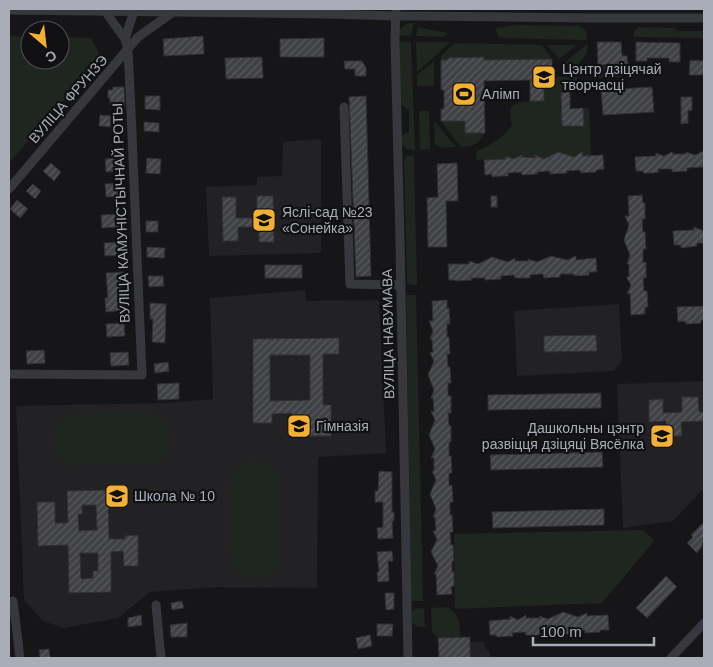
<svg xmlns="http://www.w3.org/2000/svg" width="713" height="667" font-family="Helvetica,sans-serif">
<defs>
<pattern id="building-hatch" width="6" height="6" patternUnits="userSpaceOnUse" patternTransform="scale(1.25)"><rect width="6" height="6" fill="#404145"/><path d="M-1 1l2-2M0 6l6-6M5 7l2-2" fill="none" stroke="#595a5e"/></pattern>
</defs>
<rect width="100%" height="100%" fill="#161618"/>
<g fill="#222225">
<path d="M622,64L623,77L598,78V65Z"/>
<path d="M321,139V253L209,256L206,187L257,185V177L282,176L283,142Z"/>
<path d="M305,290L306,301L379,300L386,453L318,457L317,588L215,587L150,592L118,618L63,628L43,621L24,600L16,406L166,403L213,399L210,298Z"/>
<path d="M619,304L622,361L614,371L517,376L514,311Z"/>
<path d="M704,381V488L673,521L623,528L617,384Z"/>
<path d="M470,642H484L485,647L490,653V657H470Z"/>
</g>
<g fill="#1e261f">
<path d="M414,23L411,36L398,35C400,27 405,23 414,23Z"/>
<path d="M516,25L578,26C586,28 587,33 587,40L502,38L498,37L496,28Z"/>
<path d="M418,27L447,33V35L442,37L416,36Z"/>
<path d="M639,27L674,28L677,31H704V38L634,37C633,33 635,29 639,27Z"/>
<path d="M9,36L30,37V60H60V37L91,38L102,59L81,81L9,163Z"/>
<path d="M398,41L411,42L415,150C404,150 402,147 401,136L409,132V110L400,104Z"/>
<path d="M416,42H451L417,72Z"/>
<path d="M455,43L542,45L552,59L496,60L484,63V57L448,58V60H441V56Z"/>
<path d="M587,44V53L577,66H565L563,64Z"/>
<path d="M547,45H577L559,59Z"/>
<path d="M434,61V86H417V75Z"/>
<path d="M544,77H577V91L561,93L562,126L583,125V108H589L591,156H583L582,153L574,157C563,153 555,154 544,159L536,155L535,158L522,157V155L514,159L506,156L505,159L477,160L476,156L477,151C491,145 504,137 512,125C511,121 509,114 511,109C513,100 536,101 544,101Z"/>
<path d="M419,111H429L430,149L420,150Z"/>
<path d="M434,121L456,147L442,148L435,144Z"/>
<path d="M441,121H465V133H485C477,145 475,146 461,147Z"/>
<path d="M406,156H414L417,285H411L407,283L404,160Z"/>
<path d="M406,295H416L423,601H411Z"/>
<path d="M145,413C180,415 181,461 147,465H75C44,458 47,418 78,414Z"/>
<path d="M249,462C266,460 278,470 280,486L281,552C279,585 234,587 230,553V483C233,472 239,466 249,462Z"/>
<path d="M643,530L654,541L602,603L455,609L454,534Z"/>
<path d="M447,607C460,614 460,624 460,637L438,638L432,632L431,608Z"/>
<path d="M424,608L425,627H418L411,622L412,612L415,609Z"/>
</g>
<g fill="url(#building-hatch)" stroke="#303034" fill-rule="evenodd">
<path d="M203,36L204,54L164,56L163,39Z"/>
<path d="M324,38V57H280V39Z"/>
<path d="M597,42H621L622,56H627L628,64L598,65Z"/>
<path d="M636,42L680,43V62H669V58H647V61H636Z"/>
<path d="M262,57L263,78L226,79L225,58Z"/>
<path d="M484,57V60L552,59V77H544V101H530V80L484,81L485,133H465V121H441V109H444V90H441V60H448V58Z"/>
<path d="M690,60L704,61V75H689Z"/>
<path d="M344,61H362L366,68V76H355V69H345Z"/>
<path d="M113,87H124L125,106L110,105V98H108V90H113Z"/>
<path d="M652,87L654,112L603,115L601,90Z"/>
<path d="M570,92V109L583,108L584,126H562L561,93Z"/>
<path d="M145,96H160V110L145,109Z"/>
<path d="M366,96L371,276L356,277L349,97Z"/>
<path d="M681,97H692V110L688,111V123L681,124Z"/>
<path d="M100,115L111,116L110,127L99,126Z"/>
<path d="M144,122L159,123V132L144,131Z"/>
<path d="M704,151V167L687,168V171L672,172V169H658L659,172L652,173H643V171H636L635,157L656,156V153L664,156L672,152L673,154H686V152L695,155Z"/>
<path d="M558,152L574,157L582,152L583,156L603,155L604,169L596,170V172L581,173L580,170L567,171V173L550,174V171L537,172V174L522,175L521,172L508,173V176H501L492,177V174L485,175L484,160L506,159L505,156L514,159L522,155V157L535,158V155L544,159Z"/>
<path d="M123,157L124,171L106,172L105,159Z"/>
<path d="M147,158L161,159L160,174L146,173Z"/>
<path d="M51,163L61,172L54,181L43,171Z"/>
<path d="M457,163L458,201H446L447,247H428L427,198L438,197L437,164Z"/>
<path d="M123,183L124,196L106,197L105,184Z"/>
<path d="M33,184L41,191L35,199L26,191Z"/>
<path d="M642,195L643,203H645V219H642L643,232H645L646,249H643V263L646,262V278H643L644,291H647L648,307H645V314L631,315L630,293L627,294L631,285L626,277H629V264H627L630,255L624,240L629,225L625,216H629L628,196Z"/>
<path d="M257,196H273L274,242H259V227H238V241H223L222,197H236V218H257Z"/>
<rect x="491" y="196" width="6" height="11"/>
<path d="M17,200L28,209L20,218L10,209Z"/>
<path d="M119,214L120,227L102,228L101,215Z"/>
<rect x="146" y="221" width="12" height="11"/>
<path d="M694,227L704,231V243H697V246L681,248V245H674L673,231L694,230Z"/>
<path d="M123,242V255L105,256L104,243Z"/>
<path d="M147,247L165,248L164,258L147,257Z"/>
<path d="M551,256L567,260L576,256V260L596,258L597,272H589V275L574,276V274H560V277L544,278L543,274L530,275V278H515L514,275L501,276V279L485,280V278H471L472,280L455,281V280H449L448,264H469V261L478,264L492,257L508,262L515,258V261H528V259L537,262Z"/>
<rect x="265" y="265" width="37" height="13"/>
<path d="M124,272L125,285H122L124,310L106,312L105,298H108L106,273Z"/>
<path d="M148,276H163L164,286L149,287Z"/>
<path d="M447,300V309L449,308L450,324H447V337H449L450,354H447L448,367H450L451,383H448V396H451V413H448L449,426H451V442H449V456H451L452,473H449V486L452,485L453,502H450V515H452L453,532H450L451,545H453L454,561H452V572H454V586L451,587L452,594L437,595L436,574H434L438,566L431,552L437,539L433,531H436L435,517H433L436,509L430,494L436,480L432,471H434V458H431L435,449L429,435L435,420L431,411L434,412L433,398H431L434,390L428,375L434,361L430,353L433,352L432,339H430L433,331L429,321H433L432,301Z"/>
<path d="M150,303L166,304L165,343L152,342L153,319H150Z"/>
<path d="M704,306V320H701V323L686,324L685,321L678,322L677,307Z"/>
<path d="M124,323L125,336L107,337L106,324Z"/>
<path d="M596,335L597,351L544,352V336Z"/>
<path d="M339,338V354H323V405H331V436H292V413L272,414V423H253V339ZM270,355H310V400L270,401Z"/>
<path d="M44,350L45,363L27,364L26,351Z"/>
<path d="M128,352L129,365L111,366L110,353Z"/>
<path d="M168,362L169,371L155,373L154,364Z"/>
<path d="M179,383V399L158,400L157,384Z"/>
<path d="M601,393V408L488,410V395Z"/>
<path d="M682,397H698L699,412H704V421L681,422L682,436H666V421L649,422V400L663,399V413L682,412Z"/>
<path d="M602,452L603,467L491,470L490,455Z"/>
<path d="M379,471L392,472V512H394V521H392L393,538L378,539L377,528L383,527V502H375V491H378Z"/>
<path d="M108,490L109,539H125V536L138,535V566H124L123,551L111,552V592L69,593L68,545L38,546L37,502H55V523H68L67,491ZM82,505H96L97,530L79,531L78,514H82ZM80,553H98V571H93V578L81,579Z"/>
<path d="M604,509V525L493,528L492,512Z"/>
<path d="M704,522V541L702,543V547L697,553L687,543L693,537L691,535Z"/>
<path d="M392,551L393,561H388L389,581L378,582L377,572H379L377,552Z"/>
<path d="M666,576L677,587L647,618L636,608Z"/>
<path d="M385,593H394V609L386,610Z"/>
<path d="M182,601L184,608L172,610L171,603Z"/>
<path d="M563,612L578,617L587,613V616L608,615L609,630H600V632L585,633V630L571,631L572,634L555,635V631L541,632V635H526L525,632L512,633L513,636L497,637L496,635H490L489,621L510,619V616L518,620L526,615V618H540L539,616L548,619Z"/>
<path d="M141,615L142,625L128,627V618Z"/>
<path d="M187,623V637H171L170,625Z"/>
<path d="M377,624H393L392,636H377Z"/>
<path d="M370,635L372,646L358,649L356,638Z"/>
<path d="M470,637V658H439L438,638Z"/>
<path d="M49,649L50,658H40L39,650Z"/>
</g>
<g fill="none" stroke-linecap="round" stroke-linejoin="round">
<g stroke="#37383d" stroke-width="9">
<path d="M396,9L395,39L400,240L408,658"/>
<path d="M9,10L328,14L396,16H418L588,18H704"/>
<path d="M105,11L125,39"/>
<path d="M344,107L350,284L401,285"/>
<path d="M9,189L138,37L173,12"/>
<path d="M9,374L142,375L131,110L128,50L125,39L134,11"/>
<path d="M9,602L13,601L20,658"/>
<path d="M156,605L161,658"/>
<path d="M671,658L704,623"/>
</g>
</g>
<defs>
<g id="school-square" transform="scale(1.25)"><rect x="-9" y="-9" width="18" height="18" rx="4" fill="#f2b134" stroke="#111113"/><path d="M0-5L7-2L0 1L-7-2ZM-4 1L0 2.5L4 1V4Q0 6-4 4Z" fill="#111"/></g>
<g id="stadium-square" transform="scale(1.25)"><rect x="-9" y="-9" width="18" height="18" rx="4" fill="#f2b134" stroke="#111113"/><path d="M0-5a6.5 5 0 1 0 0 10a6.5 5 0 1 0 0-10ZM-3.5-1.8h7v3.6h-7Z" fill="#111"/></g>
</defs>
<g fill-rule="evenodd">
<use href="#school-square" x="544" y="77"/>
<use href="#stadium-square" x="464" y="94"/>
<use href="#school-square" x="264" y="220"/>
<use href="#school-square" x="299" y="426"/>
<use href="#school-square" x="662" y="436"/>
<use href="#school-square" x="117" y="496"/>
</g>
<g text-anchor="middle" dominant-baseline="central" stroke-width="4.5" stroke-linejoin="round" paint-order="stroke">
<g font-size="14" fill="#a8adb8" stroke="#111113" text-anchor="start">
<text x="562" y="69">Цэнтр дзіцячай<tspan x="562" dy="16">творчасці</tspan></text>
<text x="482" y="94">Алімп</text>
<text x="282" y="212">Яслі-сад №23<tspan x="282" dy="16">«Сонейка»</tspan></text>
<text x="316" y="426">Гімназія</text>
<text x="644" y="428" text-anchor="end">Дашкольны цэнтр<tspan x="644" dy="16">развіцця дзіцяці Вясёлка</tspan></text>
<text x="134" y="496">Школа № 10</text>
</g>
<g font-size="14" fill="#a8adb8" stroke="#111113">
<text transform="translate(68 99) rotate(-49)">ВУЛІЦА ФРУНЗЭ</text>
<text transform="translate(121 213) rotate(-92)">ВУЛІЦА КАМУНІСТЫЧНАЙ РОТЫ</text>
<text transform="translate(388 334) rotate(-91)">ВУЛІЦА НАВУМАВА</text>
</g>
</g>
<rect width="713" height="667" fill="none" stroke="#a8adb8" stroke-width="20"/>
<g transform="translate(45 45) rotate(152)"><circle r="24" fill="#111113" stroke="#4d4f55"/>
<path d="M0-4L9 19L0 12L-9 19Z" fill="#f2b134"/>
<text y="-8" font-size="14" font-weight="bold" text-anchor="middle" fill="#a8adb8">С</text>
</g>
<path d="M533 637v8h121v-8" fill="none" stroke="#a8adb8" stroke-width="2.5"/>
<text x="540" y="637" font-size="15" fill="#a8adb8" stroke="#111113" stroke-width="4" paint-order="stroke">100 m</text>
</svg>
